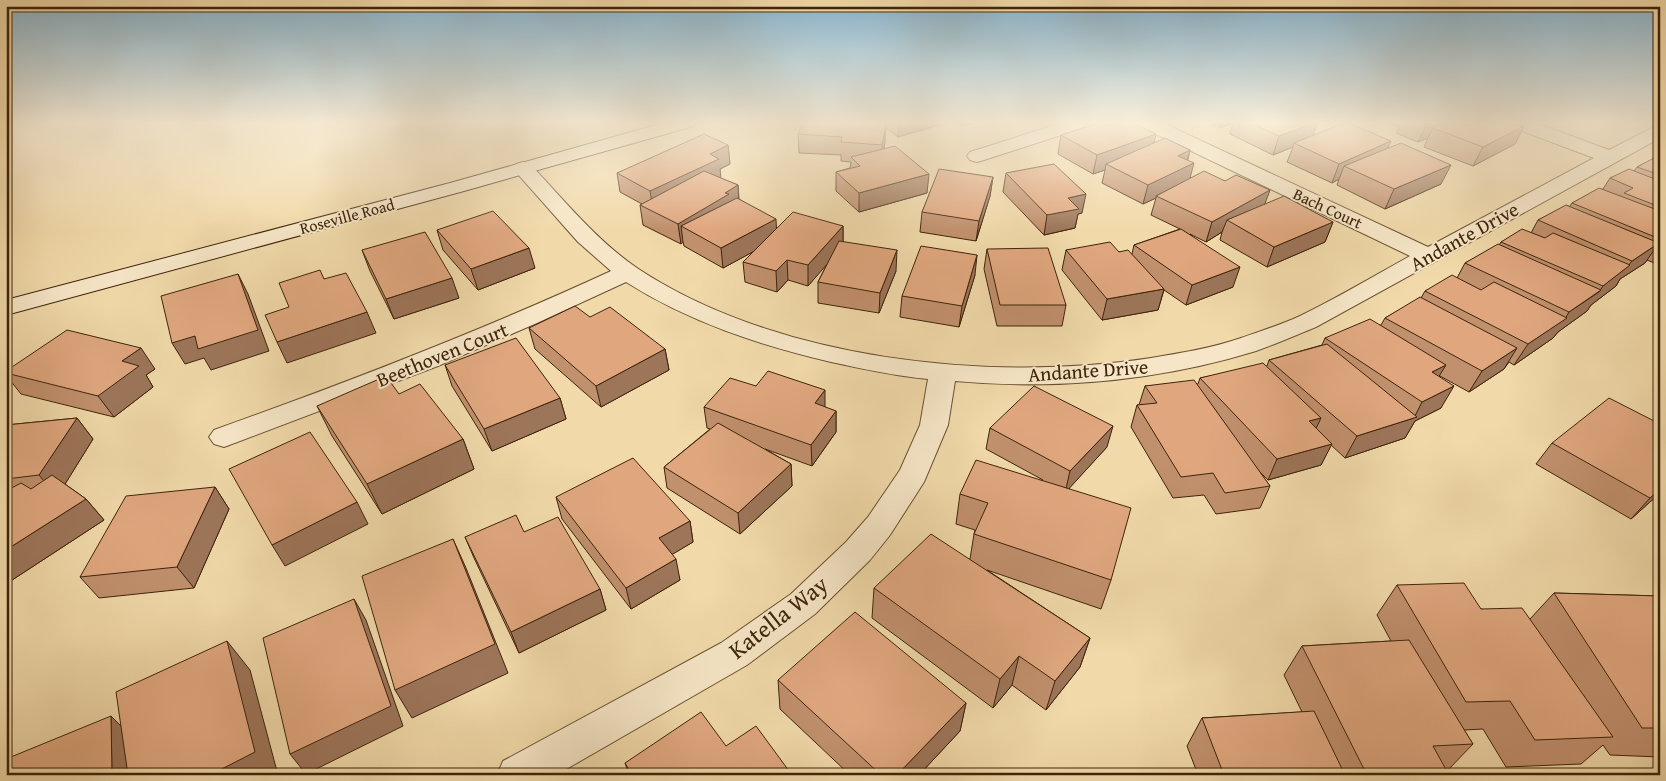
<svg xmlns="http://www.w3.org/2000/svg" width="1666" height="781" font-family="'Gentium Book Plus',serif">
<rect width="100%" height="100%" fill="#f1d9a9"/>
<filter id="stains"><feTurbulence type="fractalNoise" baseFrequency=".004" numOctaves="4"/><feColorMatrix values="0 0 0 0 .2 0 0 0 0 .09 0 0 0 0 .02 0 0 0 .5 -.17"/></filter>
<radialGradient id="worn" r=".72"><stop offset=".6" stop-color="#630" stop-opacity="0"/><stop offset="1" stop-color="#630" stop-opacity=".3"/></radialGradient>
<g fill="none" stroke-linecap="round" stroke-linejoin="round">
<g stroke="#6a5132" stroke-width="2">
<g id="street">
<path d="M1064,122H1091L1089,126L984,160L977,162L970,160L967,156L970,152Z"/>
<path d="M1137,122H1161L1428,247L1594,158L1509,126L1507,122H1533L1609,150L1660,124V138L1316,327C1296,335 1276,344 1256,351C1158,381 1056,390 955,381L948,425L924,482L890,535L870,560L815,614L747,665L556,775H497L503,761L721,643L791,594L846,542L868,517L900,470L920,425L928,379C896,376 863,369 831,362C759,345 689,322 626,282L537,323L438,366L224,447L214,444L209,437L214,430C348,382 481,331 611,271L578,242L516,172L513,168L516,164L523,162L530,164C564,200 596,240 637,268C775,360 990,383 1151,358C1181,353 1212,348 1241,338C1260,331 1281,325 1300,316C1337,298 1374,276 1410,256L1139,126Z"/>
</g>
</g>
<g stroke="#3d240b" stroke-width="2">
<path id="secondary" d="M667,122H696L694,126L464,191L6,315V300L450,183Z"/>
</g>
<use href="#street" fill="#f6e6c7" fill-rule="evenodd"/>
<use href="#secondary" fill="#f6e6c7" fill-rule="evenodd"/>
</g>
<g fill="#c1906d" stroke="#3d240b">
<path d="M874,122V123L880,124L877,122H939V125L898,137L886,128L884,148L927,193L859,212L836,191V172L850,168L851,162L841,161V155L799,153L798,134Z"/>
<path d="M954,122H977L962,126Z"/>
<path d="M1208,122H1318L1313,135L1388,148L1441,184L1385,209L1337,185L1339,179L1332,183L1287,162L1293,147L1273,155L1230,134L1233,123L1220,128Z"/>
<path d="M1386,122H1513L1524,126L1515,144L1473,166L1424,147L1428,138L1418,142L1396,133L1399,127Z"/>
<path d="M1061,135L1154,143L1190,150L1188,160L1190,178L1225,181L1270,190L1264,204L1333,222L1325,242L1267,267L1220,240L1222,232L1206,242L1190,234L1233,287L1186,305L1164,290L1158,310L1102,320L1062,270L1066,250L1119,252L1132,254L1134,245L1180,229L1151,215L1156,198L1143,204L1102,183L1105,170L1093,174L1058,154Z"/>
<path d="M728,145L730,164L720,169V178L738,185L739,199L777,228L843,226V242L896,271L879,313L818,303V282L828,262L808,286L788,280L777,292L745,282L743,262L754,251L723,268L684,246L683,242L681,244L643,225L640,205L642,204L620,192L617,173Z"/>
<path d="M1660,155V264L1659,265L1647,260L1645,263L1620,279L1616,286L1591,305L1587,311L1558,332L1553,338L1514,365L1509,362L1504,369L1469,392L1440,376L1441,408L1415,421L1405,438L1345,458L1331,445L1321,465L1268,480L1259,471L1270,486L1260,508L1216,514L1204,495L1173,498L1131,427L1137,405H1139L1145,386L1198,384L1200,378L1267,366L1269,360L1322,345L1325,338L1381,325L1385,318L1421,298L1425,291L1457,278L1465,263L1499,245L1501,242L1531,233L1538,220L1570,206L1572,203L1603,189L1610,178L1634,171L1637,167Z"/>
<path d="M1006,173L1082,213L1078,214L1075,228L1044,235L1003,192Z"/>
<path d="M993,177L990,196L976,241L920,232L922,212Z"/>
<path d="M437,230L535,268L478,290L443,250Z"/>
<path d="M987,249L1066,305L1062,326H997L984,269Z"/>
<path d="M362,250L459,298L394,319L370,271Z"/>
<path d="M975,275L959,327L900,317L902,296Z"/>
<path d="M590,317L665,349L669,370L601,407L535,349L529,328Z"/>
<path d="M445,365L560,398L566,419L492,451L452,386Z"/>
<path d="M155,369L146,375L153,387L114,417L21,394L6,375V371Z"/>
<path d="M756,386L836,411V432L812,466L765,449L791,464L792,486L740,534L667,488L664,467L710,429L707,428L704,407Z"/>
<path d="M399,394L463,439L474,469L382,514L332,436L317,406Z"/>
<path d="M77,418L93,439L65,484L86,499L104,520L6,584V425Z"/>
<path d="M1660,424V493L1631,519L1536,464L1552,443Z"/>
<path d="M990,428L1107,447L1069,488L1111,580L1101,609L987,570L1090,638L1080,667L1046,710L1012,685L993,708L872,618L874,588L970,559L974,534L975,530L956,524L960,494L1043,480L986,449Z"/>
<path d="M215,487L229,509L194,588L99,598L80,577Z"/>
<path d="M556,497L690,521L693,542L672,554L680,580L631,609L562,519Z"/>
<path d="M524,532L600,589L606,610L519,653L474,558L465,537Z"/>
<path d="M1397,585L1481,609L1530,619L1554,593L1660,596V757L1610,755L1603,745L1581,764L1506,767L1483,729L1464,730L1473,744L1447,771L1449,775H1198L1187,746L1202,718L1302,712L1284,675L1302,646L1391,641L1377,615Z"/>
<path d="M778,680L966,703L960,731L919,775H850L780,709Z"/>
<path d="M726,746L792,775H629L625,763Z"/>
</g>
<g fill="#9d7559" stroke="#3d240b">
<path d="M899,122H939V125L898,137Z"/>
<path d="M962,122H977L962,126Z"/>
<path d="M1222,122H1234L1233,123L1220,128Z"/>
<path d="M1318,122L1311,140L1294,143L1293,147L1273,155L1279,136Z"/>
<path d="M1431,122H1460L1433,128L1428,138L1418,142L1427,124Z"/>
<path d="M886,124L885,142L882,164V145Z"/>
<path d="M1524,126L1515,144L1473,166L1483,147Z"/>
<path d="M1156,134L1152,153L1106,164L1105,170L1093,174L1097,155Z"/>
<path d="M1391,141L1383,159L1344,166L1339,179L1332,183L1339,164Z"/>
<path d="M728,145L730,164L720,169L721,178L653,210L650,191L710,154Z"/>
<path d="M1190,150L1185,167L1194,163L1189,182L1156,196V198L1143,204L1148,185L1178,156Z"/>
<path d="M1451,165L1441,184L1385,209L1394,189Z"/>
<path d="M929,174L927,193L859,212V193Z"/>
<path d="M993,177L990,196L976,241L979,221Z"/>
<path d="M738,185L739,205L681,226L683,242L681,244L678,224L725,193Z"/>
<path d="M1270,190L1263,209L1227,220L1222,232L1206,242L1212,222Z"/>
<path d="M1086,194L1082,213L1078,214L1075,228L1044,235L1047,215L1068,198Z"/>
<path d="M776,219L777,239L723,268L721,248Z"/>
<path d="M1333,222L1325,242L1267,267L1274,247Z"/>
<path d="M843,226V246L808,286V265Z"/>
<path d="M1659,243L1645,263L1620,279L1616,286L1591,305L1587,311L1558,332L1553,338L1514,365L1528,344L1565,319L1569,312L1599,292L1603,286L1627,267L1632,261Z"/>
<path d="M529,248L535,268L478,290L471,269Z"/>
<path d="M897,250L896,271L879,313L880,293Z"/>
<path d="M977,255L975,275L959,327L962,306Z"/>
<path d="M787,260L788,280L777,292L776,271Z"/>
<path d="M1240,267L1233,287L1186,305L1192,285Z"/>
<path d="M238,274L248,294L269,351L211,370L204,358L185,364L172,343Z"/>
<path d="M452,278L459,298L394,319L386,299Z"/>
<path d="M1164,289L1158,310L1102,320L1107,299Z"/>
<path d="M367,312L376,333L287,363L277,342Z"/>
<path d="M141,348L155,369L146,375L153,387L114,417L98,396L122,361Z"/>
<path d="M1517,348L1504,369L1469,392L1482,371Z"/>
<path d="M665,349L669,370L601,407L596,386Z"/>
<path d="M1446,365L1433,386L1432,372Z"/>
<path d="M1454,386L1441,408L1415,421L1405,438L1345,458L1357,436L1414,418L1422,402Z"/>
<path d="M825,390V411L815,403Z"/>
<path d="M560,398L566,419L492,451L484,429Z"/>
<path d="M836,411V432L812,466L811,445Z"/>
<path d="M77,418L93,439L57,497L39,475Z"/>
<path d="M1321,418L1311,439L1309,421Z"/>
<path d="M1113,426L1107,447L1065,493L1070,471Z"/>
<path d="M463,439L474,469L382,514L367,484Z"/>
<path d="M1332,444L1321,465L1268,480L1277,459Z"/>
<path d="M791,464L792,486L740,534L738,513Z"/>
<path d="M215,487L229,509L194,588L177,567Z"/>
<path d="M1660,489V493L1631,519L1650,498Z"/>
<path d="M86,499L104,520L6,584V550Z"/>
<path d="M357,502L368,524L285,566L272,545Z"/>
<path d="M690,521L693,542L663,560L659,538Z"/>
<path d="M453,539L466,568L508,673L412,718L395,690Z"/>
<path d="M676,559L680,580L631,609L626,588Z"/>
<path d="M600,589L606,610L519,653L511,632Z"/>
<path d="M354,599L366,620L403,726L306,774L290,754Z"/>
<path d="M1090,638L1080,667L1046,710L1055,681Z"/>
<path d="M227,641L250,670L278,775H210Z"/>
<path d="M1019,656L1012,685L993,708L1000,679Z"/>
<path d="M966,703L960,731L919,775H897Z"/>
<path d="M111,716L131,736L133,775H112Z"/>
</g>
<g fill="#e0a77f" stroke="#3d240b">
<path d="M803,122H873V123L886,124L882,145L841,142L842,137L798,134Z"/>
<path d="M1101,122H1132L1156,134L1097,155L1061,135Z"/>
<path d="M1248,122H1318L1279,136Z"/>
<path d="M1346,122L1391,141L1339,164L1294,143Z"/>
<path d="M1422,122H1431L1427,124Z"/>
<path d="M1446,122H1513L1524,126L1483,147L1433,128Z"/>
<path d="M704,134L728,145L710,154L719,159L650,191L617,173Z"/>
<path d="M1165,138L1190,150L1178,156L1194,163L1148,185L1106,164Z"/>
<path d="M1401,143L1451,165L1394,189L1344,166Z"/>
<path d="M895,146L929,174L859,193L836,172L860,166L851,157Z"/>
<path d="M1660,155V175L1637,167Z"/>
<path d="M1054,164L1086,194L1068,198L1079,209L1047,215L1006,173Z"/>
<path d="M939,169L993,177L979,221L922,212Z"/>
<path d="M1629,169L1660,181V207L1624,193L1633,188L1610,178Z"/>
<path d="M704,171L738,185L725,193L729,194L678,224L640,205Z"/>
<path d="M1204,171L1225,181L1236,175L1270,190L1212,222L1156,196Z"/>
<path d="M1599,188L1660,211V239L1572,203Z"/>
<path d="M1284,196L1333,222L1274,247L1227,220Z"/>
<path d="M737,198L776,219L721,248L681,226Z"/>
<path d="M1566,205L1659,243L1632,261L1538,220Z"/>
<path d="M493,211L529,248L471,269L437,230Z"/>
<path d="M793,212L843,226L808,265L787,260L776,271L743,262Z"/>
<path d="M1181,229L1240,267L1192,285L1134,245Z"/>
<path d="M1522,229L1545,238L1553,233L1630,265L1603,286L1501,242Z"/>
<path d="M425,232L452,278L386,299L362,250Z"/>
<path d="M839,241L897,250L880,293L818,282Z"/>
<path d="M1110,242L1119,252L1128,250L1164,289L1107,299L1066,250Z"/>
<path d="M1498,244L1601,290L1569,312L1465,263Z"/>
<path d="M921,246L977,255L962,306L902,296Z"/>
<path d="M1048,248L1066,305H1000L987,249Z"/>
<path d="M320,270L324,279L346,273L367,312L277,342L265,315L289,307L279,283Z"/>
<path d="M238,274L258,330L198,349L195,336L172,343L161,296Z"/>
<path d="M1452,275L1481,290L1494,282L1567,318L1528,344L1425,291Z"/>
<path d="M1420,297L1517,348L1482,371L1385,318Z"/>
<path d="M575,306L590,317L610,307L665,349L596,386L529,328Z"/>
<path d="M1370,319L1446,365L1432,372L1454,386L1422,402L1325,338Z"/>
<path d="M67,330L141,348L122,361L139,366L98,396L6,373V371Z"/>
<path d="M516,338L560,398L484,429L445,365Z"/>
<path d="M1327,344L1417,417L1357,436L1269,360Z"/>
<path d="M1263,363L1321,418L1309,421L1332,444L1277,459L1200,378Z"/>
<path d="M768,371L825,390L815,403L836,411L811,445L704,407L730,378L756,386Z"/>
<path d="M386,376L399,394L420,384L463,439L367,484L317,406Z"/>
<path d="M1194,380L1270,486L1225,493L1213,473L1181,477L1137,405L1157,403L1145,386Z"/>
<path d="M1034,386L1113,426L1070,471L990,428Z"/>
<path d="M1609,398L1660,424V444L1658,445L1660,446V489L1650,498L1552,443Z"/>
<path d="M77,418L39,475L6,479V425Z"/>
<path d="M718,423L791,464L738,513L664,467Z"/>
<path d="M310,432L357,502L272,545L229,469Z"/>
<path d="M633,458L690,521L659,538L676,559L626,588L556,497Z"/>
<path d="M976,460L1131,508L1111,580L974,534L988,503L960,494Z"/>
<path d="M52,475L86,499L6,550V491L21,483L31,489Z"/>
<path d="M215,487L177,567L80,577L126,496Z"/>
<path d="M516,515L524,532L558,517L600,589L511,632L465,537Z"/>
<path d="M931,534L1090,638L1055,681L1019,656L1000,679L874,588Z"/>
<path d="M453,539L495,644L395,690L362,576Z"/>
<path d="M1464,583L1481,609L1522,608L1613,737L1535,740L1510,701L1466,702L1397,585Z"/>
<path d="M1554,593L1660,596V728H1642Z"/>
<path d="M354,599L391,706L290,754L263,638Z"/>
<path d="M855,612L966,703L897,775H881L778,680Z"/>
<path d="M1409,640L1473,744L1433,746L1449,775H1367L1302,646Z"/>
<path d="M227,641L255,752L210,775H128L116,692Z"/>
<path d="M1314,711L1345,775H1224L1202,718Z"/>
<path d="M701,712L726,746L756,726L792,775H632L625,763Z"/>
<path d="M111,716L112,775H6V759Z"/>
</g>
<linearGradient id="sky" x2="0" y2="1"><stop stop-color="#89b6d0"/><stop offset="0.53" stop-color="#f9eed8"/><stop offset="1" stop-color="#f9eed8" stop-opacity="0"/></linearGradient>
<rect width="1666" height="231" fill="url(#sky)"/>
<g text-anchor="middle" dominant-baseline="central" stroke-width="4" stroke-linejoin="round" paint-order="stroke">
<g font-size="16" fill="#3d240b" stroke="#f6e6c7">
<text transform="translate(1328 208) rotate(25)">Bach Court</text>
<text transform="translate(347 216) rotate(-15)">Roseville Road</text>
</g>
<g font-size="20" fill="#3d240b" stroke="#f6e6c7">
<text transform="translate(1464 236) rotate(-29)">Andante Drive</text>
<text transform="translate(442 354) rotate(-22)">Beethoven Court</text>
<text transform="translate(1088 370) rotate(-4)">Andante Drive</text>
</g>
<g font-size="24" fill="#3d240b" stroke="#f6e6c7">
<text transform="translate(778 617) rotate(-38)">Katella Way</text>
</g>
</g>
<rect width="1666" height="781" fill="none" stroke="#f1d9a9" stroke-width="25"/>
<rect x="8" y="8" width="1651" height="766" fill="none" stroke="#3d240b" stroke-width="2.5"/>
<rect x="12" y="12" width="1641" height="756" fill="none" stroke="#3d240b"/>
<rect width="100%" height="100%" filter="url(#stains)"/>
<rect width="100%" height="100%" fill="url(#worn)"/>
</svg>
